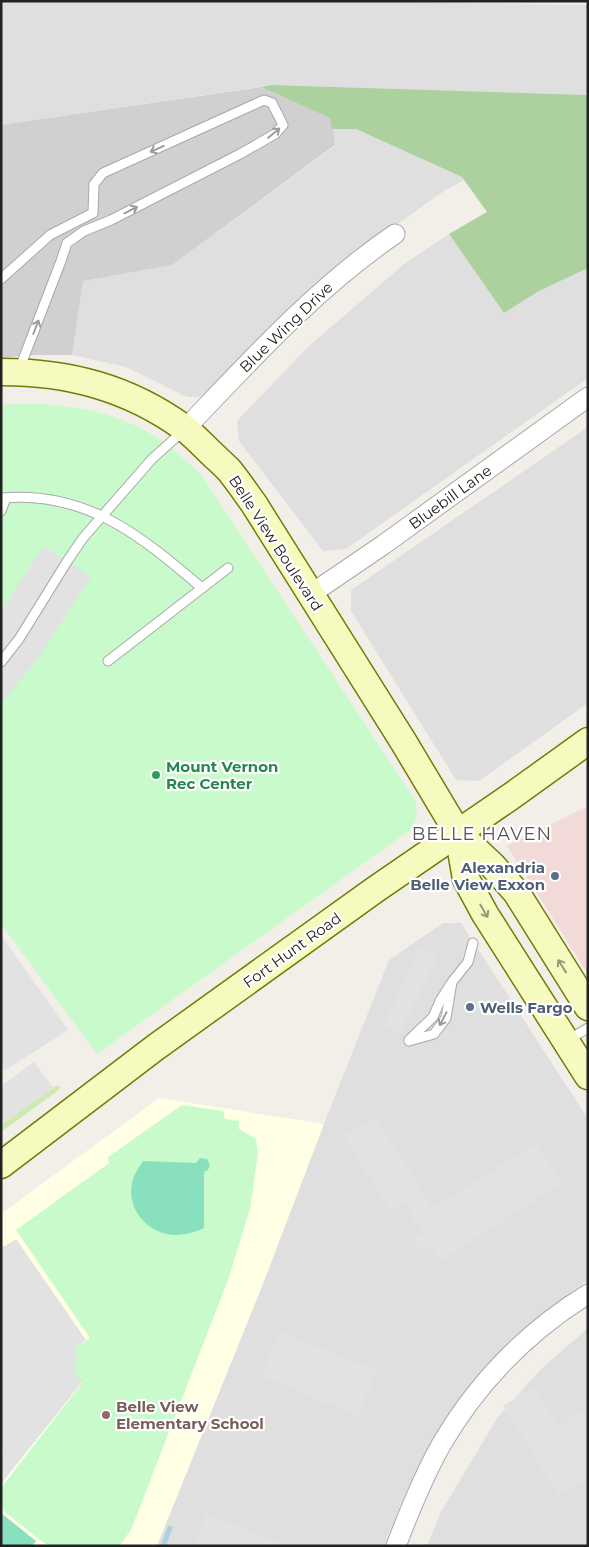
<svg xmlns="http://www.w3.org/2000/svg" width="589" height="1547" font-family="Montserrat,sans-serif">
<rect width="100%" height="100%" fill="#f2efe9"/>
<g fill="#e0dfdf">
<path d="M1,1H361L588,5V95L272,85L1,125Z"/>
<path d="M342,128L356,129L462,177L464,180L444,191L334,269L201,397H187L126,367L72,355L83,281L172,265L335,146L332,129Z"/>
<path d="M449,234L504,313L539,291L588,268V378L346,549L323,551L239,441L237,421L309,346L404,264Z"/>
<path d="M588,427V703L479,781L456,780L351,611V590Z"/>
<path d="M443,923H461L588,1119V1279L525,1328L443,1425L405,1495L384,1546H156L389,960Z"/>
<path d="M588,1328V1546H427L441,1512L498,1417L541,1369Z"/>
</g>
<path fill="#f2dad9" d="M588,806V974L507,846Z"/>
<path fill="#ffffe5" d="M159,1098L324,1124L263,1284L157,1546H1V1214Z"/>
<path fill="#d0d0d0" d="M261,87L331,118L335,145L172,265L83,281L72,355H32L1,358V125Z"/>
<path fill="#cdebb0" d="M56,1086H60L59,1090L1,1132V1125Z"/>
<path fill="#add19e" d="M272,85L588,95V268L539,291L504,313L449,234L487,212L462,177L356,129H332L330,118L261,87Z"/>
<g fill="#c8facc">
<path d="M1,405C59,401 118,409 165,443C177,452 188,463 200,473L415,800C418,813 418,821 409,831L97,1054L1,924Z"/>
<path d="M182,1105L223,1111L225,1119L239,1121V1129L256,1139L258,1154L250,1209L228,1280L131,1530L119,1546H49L40,1540L1,1509V1488L83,1382L73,1373L76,1365L75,1351L76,1347L90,1338L16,1230L109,1163L108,1157Z"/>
</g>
<g fill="#88e0be">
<path d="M200,1158L207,1159L210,1165L208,1170L204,1172V1228C198,1231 192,1233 185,1234C154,1241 123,1211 133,1179C135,1173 139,1167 143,1161L196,1163Z"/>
<path d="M1,1513L36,1541L32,1546H1Z"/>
</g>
<g fill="#e2e2e2">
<path d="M44,546L91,577L38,658L1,704V611Z"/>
<path d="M1,935L68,1030L7,1069L1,1070Z"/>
<path d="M419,947L438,955L399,1036L384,1025Z"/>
<path d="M34,1062L53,1088L1,1125V1086Z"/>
<path d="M376,1117L433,1208L537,1143L562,1183L440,1261L431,1248L422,1252L414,1239L422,1233L404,1203L390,1211L344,1136Z"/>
<path d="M16,1239L86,1340L76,1347L75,1351L77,1356L76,1365L74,1373L83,1381L1,1484V1453L3,1451L1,1448V1246H5Z"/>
<path d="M279,1331L377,1371L358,1416L261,1376Z"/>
<path d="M534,1387L558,1426L588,1407V1492L581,1481L558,1495L503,1406Z"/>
<path d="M206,1513L286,1546H193Z"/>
</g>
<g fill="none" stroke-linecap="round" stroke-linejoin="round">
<path stroke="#aad3df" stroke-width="5" d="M163,1546L170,1528"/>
<g stroke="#a9a9a9" stroke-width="11">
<g id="service">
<path d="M1,279L50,235L93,213L94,184L103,173L264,100L272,103L283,125L275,134L240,154L111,220L84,231L67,243L61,261L19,370"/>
<path d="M1,498C86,490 141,536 202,588"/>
<path d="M1,511L6,498"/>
<path d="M108,661L228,568"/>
<path d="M1,662L19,639L68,560L83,538L152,459L183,431"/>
<path d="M409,1040L433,1017L440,1001L450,985"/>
<path d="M568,1040L588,1028"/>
<path d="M409,1041L434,1034L446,1018L452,982L468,962L473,943"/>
</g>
</g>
<g stroke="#a9a9a9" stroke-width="21">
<g id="minor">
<path d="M185,429C251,360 316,288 395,234"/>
<path d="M311,594L383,545L588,397"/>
<path d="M396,1546C409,1512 423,1477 441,1445C477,1383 527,1332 588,1294"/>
</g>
</g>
<g stroke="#707d05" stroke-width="29">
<g id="secondary">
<path d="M1,372C69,372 129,388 184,428C192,434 200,442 207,449C214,456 222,463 229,470C238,481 246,493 254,504L403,741L458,833L492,865L516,892L588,1007"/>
<path d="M458,833L466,879L485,914L588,1076"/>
<path d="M1,1165L156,1047L376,889L513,795L588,741"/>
</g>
</g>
<use href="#service" stroke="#fff" stroke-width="9"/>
<use href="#minor" stroke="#fff" stroke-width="19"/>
<use href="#secondary" stroke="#f7fabf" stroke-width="26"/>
</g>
<defs><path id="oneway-shaft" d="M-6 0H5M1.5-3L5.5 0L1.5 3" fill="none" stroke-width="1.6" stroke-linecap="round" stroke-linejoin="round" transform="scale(1.25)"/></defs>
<g stroke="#9c9c9c">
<use href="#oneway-shaft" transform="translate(274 133) rotate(-40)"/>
<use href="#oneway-shaft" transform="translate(157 149) rotate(156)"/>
<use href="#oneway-shaft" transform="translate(131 210) rotate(-27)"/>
<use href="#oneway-shaft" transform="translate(36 327) rotate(-69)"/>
<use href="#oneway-shaft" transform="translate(443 1019) rotate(118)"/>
</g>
<g stroke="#979978">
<use href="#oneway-shaft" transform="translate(484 911) rotate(60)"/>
<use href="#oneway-shaft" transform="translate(562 966) rotate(-122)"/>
</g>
<circle fill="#2e9e5b" stroke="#fff" stroke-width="2" cx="156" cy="775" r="5"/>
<g fill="#5c6f8a" stroke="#fff" stroke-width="2">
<circle cx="555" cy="876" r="5"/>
<circle cx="470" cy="1007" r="5"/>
</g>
<circle fill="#8d6e63" stroke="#fff" stroke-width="2" cx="106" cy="1415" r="5"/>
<g text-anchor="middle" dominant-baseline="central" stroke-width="4.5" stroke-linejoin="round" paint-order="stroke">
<g font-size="15" fill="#222" stroke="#fff">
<text transform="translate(286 327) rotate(-44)">Blue Wing Drive</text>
<text transform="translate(450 497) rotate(-36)">Bluebill Lane</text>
<text transform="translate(276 543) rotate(57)">Belle View Boulevard</text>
<text transform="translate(292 950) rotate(-36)">Fort Hunt Road</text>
</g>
<g font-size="15" font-weight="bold" fill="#27864d" stroke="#fff" text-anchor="start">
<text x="166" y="766">Mount Vernon<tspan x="166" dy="17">Rec Center</tspan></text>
</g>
<g font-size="15" font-weight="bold" fill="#4e5e75" stroke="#fff" text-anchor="end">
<text x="545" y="867">Alexandria<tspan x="545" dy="17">Belle View Exxon</tspan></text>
<text x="480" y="1007" text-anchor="start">Wells Fargo</text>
</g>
<g font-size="15" font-weight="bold" fill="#785e54" stroke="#fff" text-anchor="start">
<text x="116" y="1406">Belle View<tspan x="116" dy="17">Elementary School</tspan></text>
</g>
<g font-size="18" letter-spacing="1" fill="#555" stroke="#fff">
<text x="482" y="834">BELLE HAVEN</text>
</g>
</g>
<rect width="589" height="1547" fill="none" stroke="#222222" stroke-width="5"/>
</svg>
